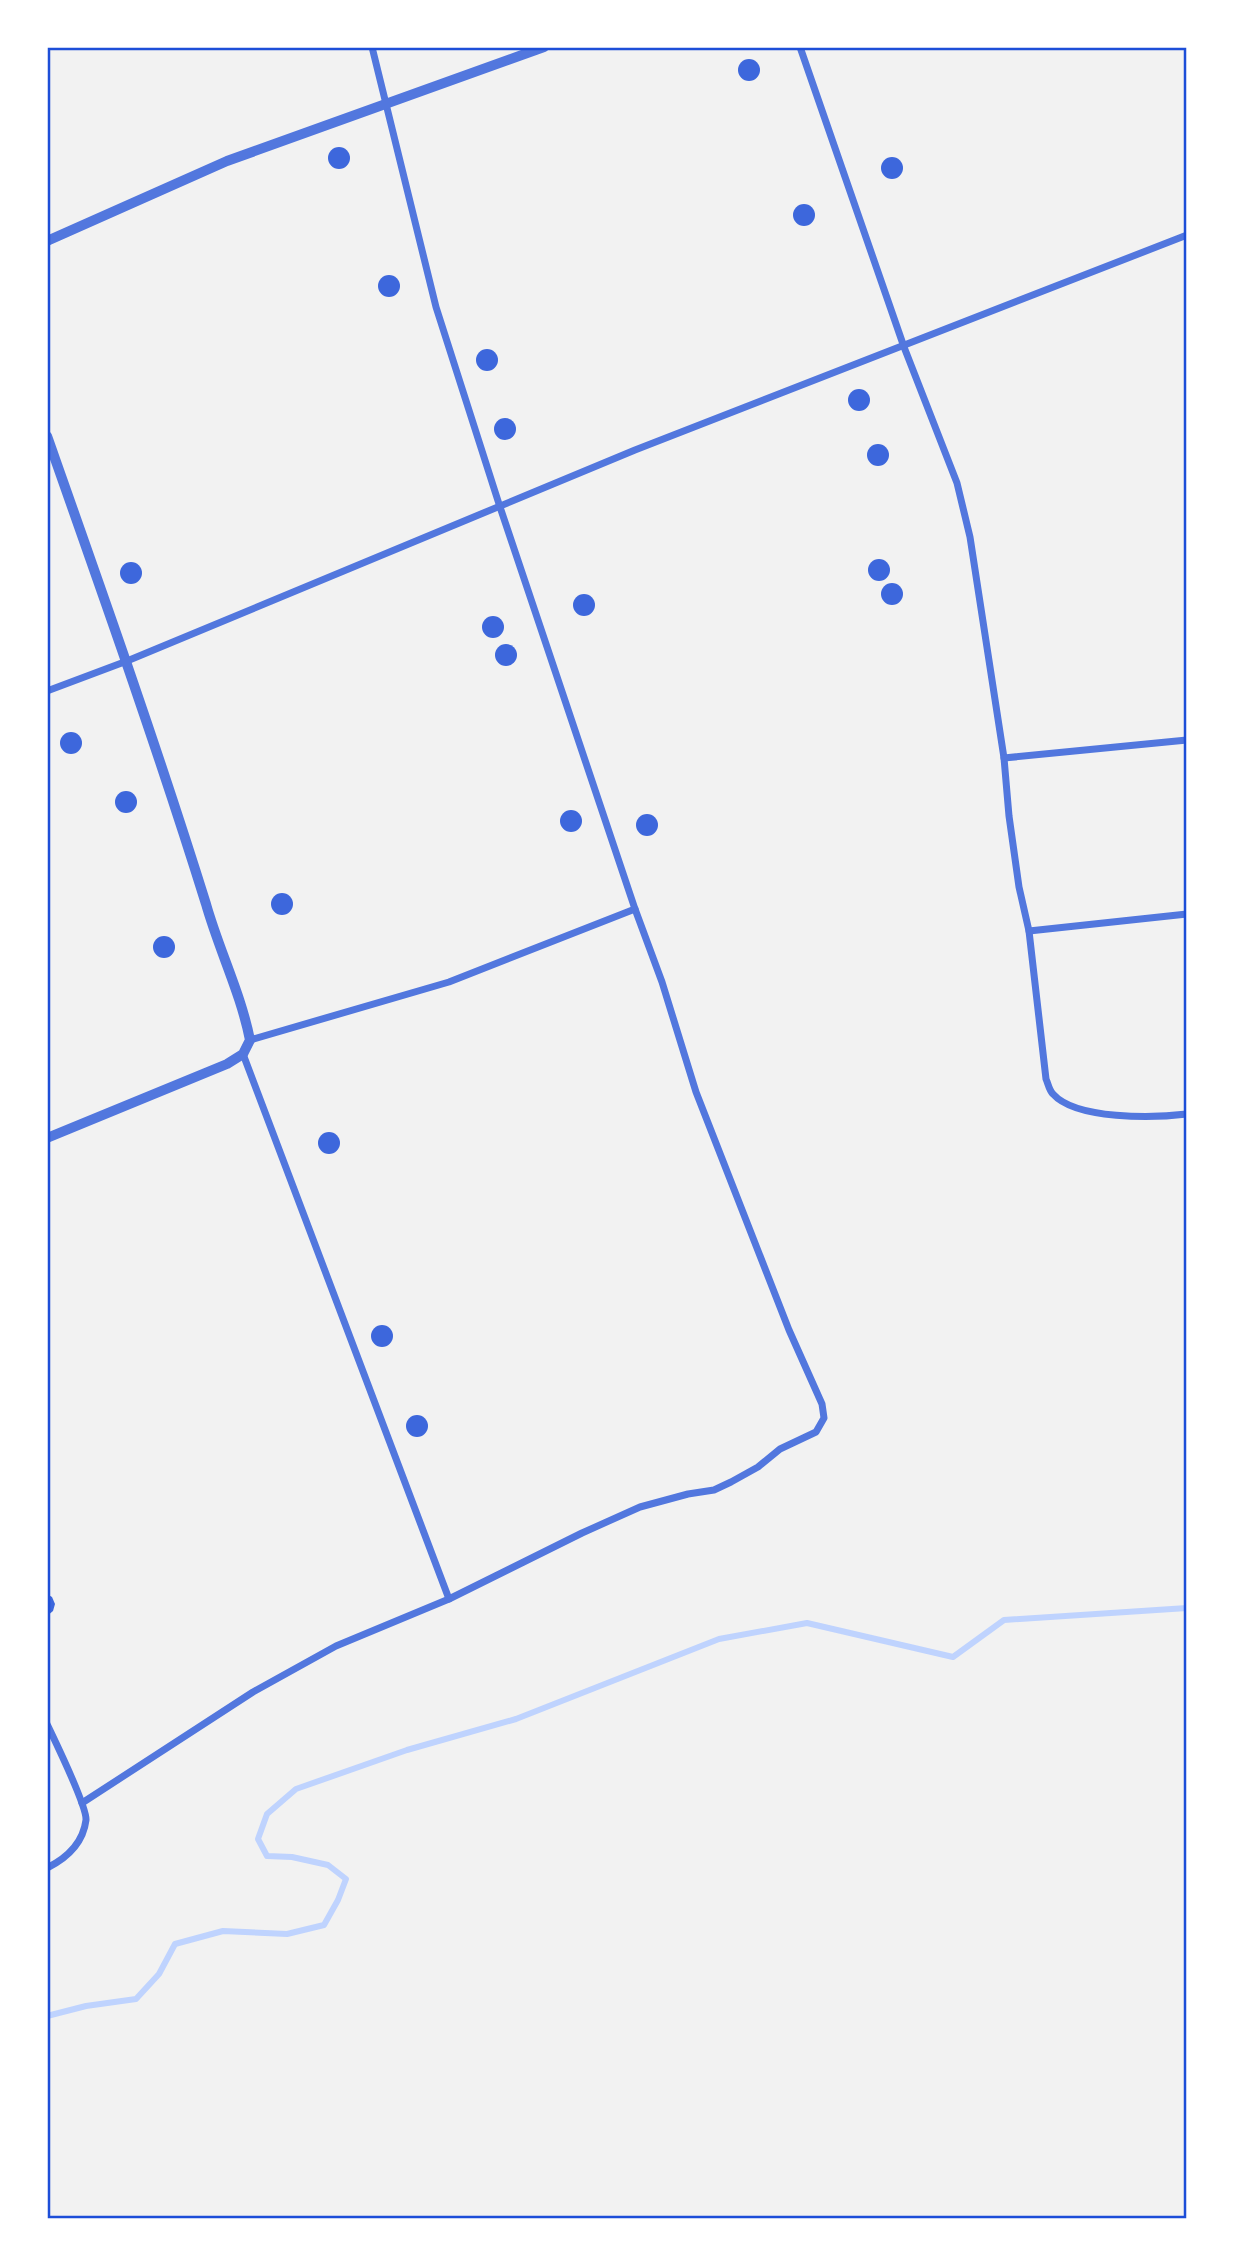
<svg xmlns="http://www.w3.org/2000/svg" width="1234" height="2266" font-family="'Times New Roman',serif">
<rect width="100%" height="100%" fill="#f2f2f2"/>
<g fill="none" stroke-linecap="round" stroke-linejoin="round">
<path stroke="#bfd3fe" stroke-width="6" d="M47,2016L86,2006L136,1999L159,1974L175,1944L223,1931L287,1934L324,1925L338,1900L346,1879L328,1865L292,1857L267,1856L258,1839L267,1814L296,1789L407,1750L516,1719L719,1639L807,1623L953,1657L1004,1620L1187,1608"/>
</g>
<g fill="#3d67dc">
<circle cx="749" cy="70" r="11"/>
<circle cx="339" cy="158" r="11"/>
<circle cx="892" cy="168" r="11"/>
<circle cx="804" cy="215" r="11"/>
<circle cx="389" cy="286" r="11"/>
<circle cx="487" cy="360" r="11"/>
<circle cx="859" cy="400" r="11"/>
<circle cx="505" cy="429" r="11"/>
<circle cx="878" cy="455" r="11"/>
<circle cx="879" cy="570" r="11"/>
<circle cx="131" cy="573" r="11"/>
<circle cx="892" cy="594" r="11"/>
<circle cx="584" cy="605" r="11"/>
<circle cx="493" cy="627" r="11"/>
<circle cx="506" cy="655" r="11"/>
<circle cx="71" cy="743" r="11"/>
<circle cx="126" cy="802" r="11"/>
<circle cx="571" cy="821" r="11"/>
<circle cx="647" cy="825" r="11"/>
<circle cx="282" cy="904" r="11"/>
<circle cx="164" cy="947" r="11"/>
<circle cx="329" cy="1143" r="11"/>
<circle cx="382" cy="1336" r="11"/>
<circle cx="417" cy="1426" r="11"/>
<path d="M47,1594L52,1597L55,1604L53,1611L47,1616Z"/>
</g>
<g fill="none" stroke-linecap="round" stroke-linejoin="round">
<g stroke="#5277de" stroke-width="7">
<path d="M800,47L904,347L957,483L970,537L1004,758L1009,816L1019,887L1029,931L1046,1079C1048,1083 1049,1090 1053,1094C1076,1120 1154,1118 1187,1114"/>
<path d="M47,691L127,661L635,450L1187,235"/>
<path d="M1004,758L1187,740"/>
<path d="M1029,931L1187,914"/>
<path d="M250,1040L449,982L635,909"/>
<path d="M243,1054L449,1599"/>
<path d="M47,1724C55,1741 87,1806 86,1820C83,1844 67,1858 47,1868"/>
<path d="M82,1803L253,1692L336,1646L449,1599L582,1533L640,1507L688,1494L714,1490L731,1482L758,1467L780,1449L816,1432L824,1418L822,1404L789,1330L696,1092L662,982L635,909L499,504L436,307L372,47"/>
</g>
<g stroke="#5277de" stroke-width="10">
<path d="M47,241L227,161L544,47"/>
<path d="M47,436C102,592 157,747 206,904C219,950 241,994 250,1040L243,1054L227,1064L47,1138"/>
</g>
</g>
<rect width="1234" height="2266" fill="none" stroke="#ffffff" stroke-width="98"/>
<rect x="49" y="49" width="1136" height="2168" fill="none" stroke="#1d4ed8" stroke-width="2.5"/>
</svg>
